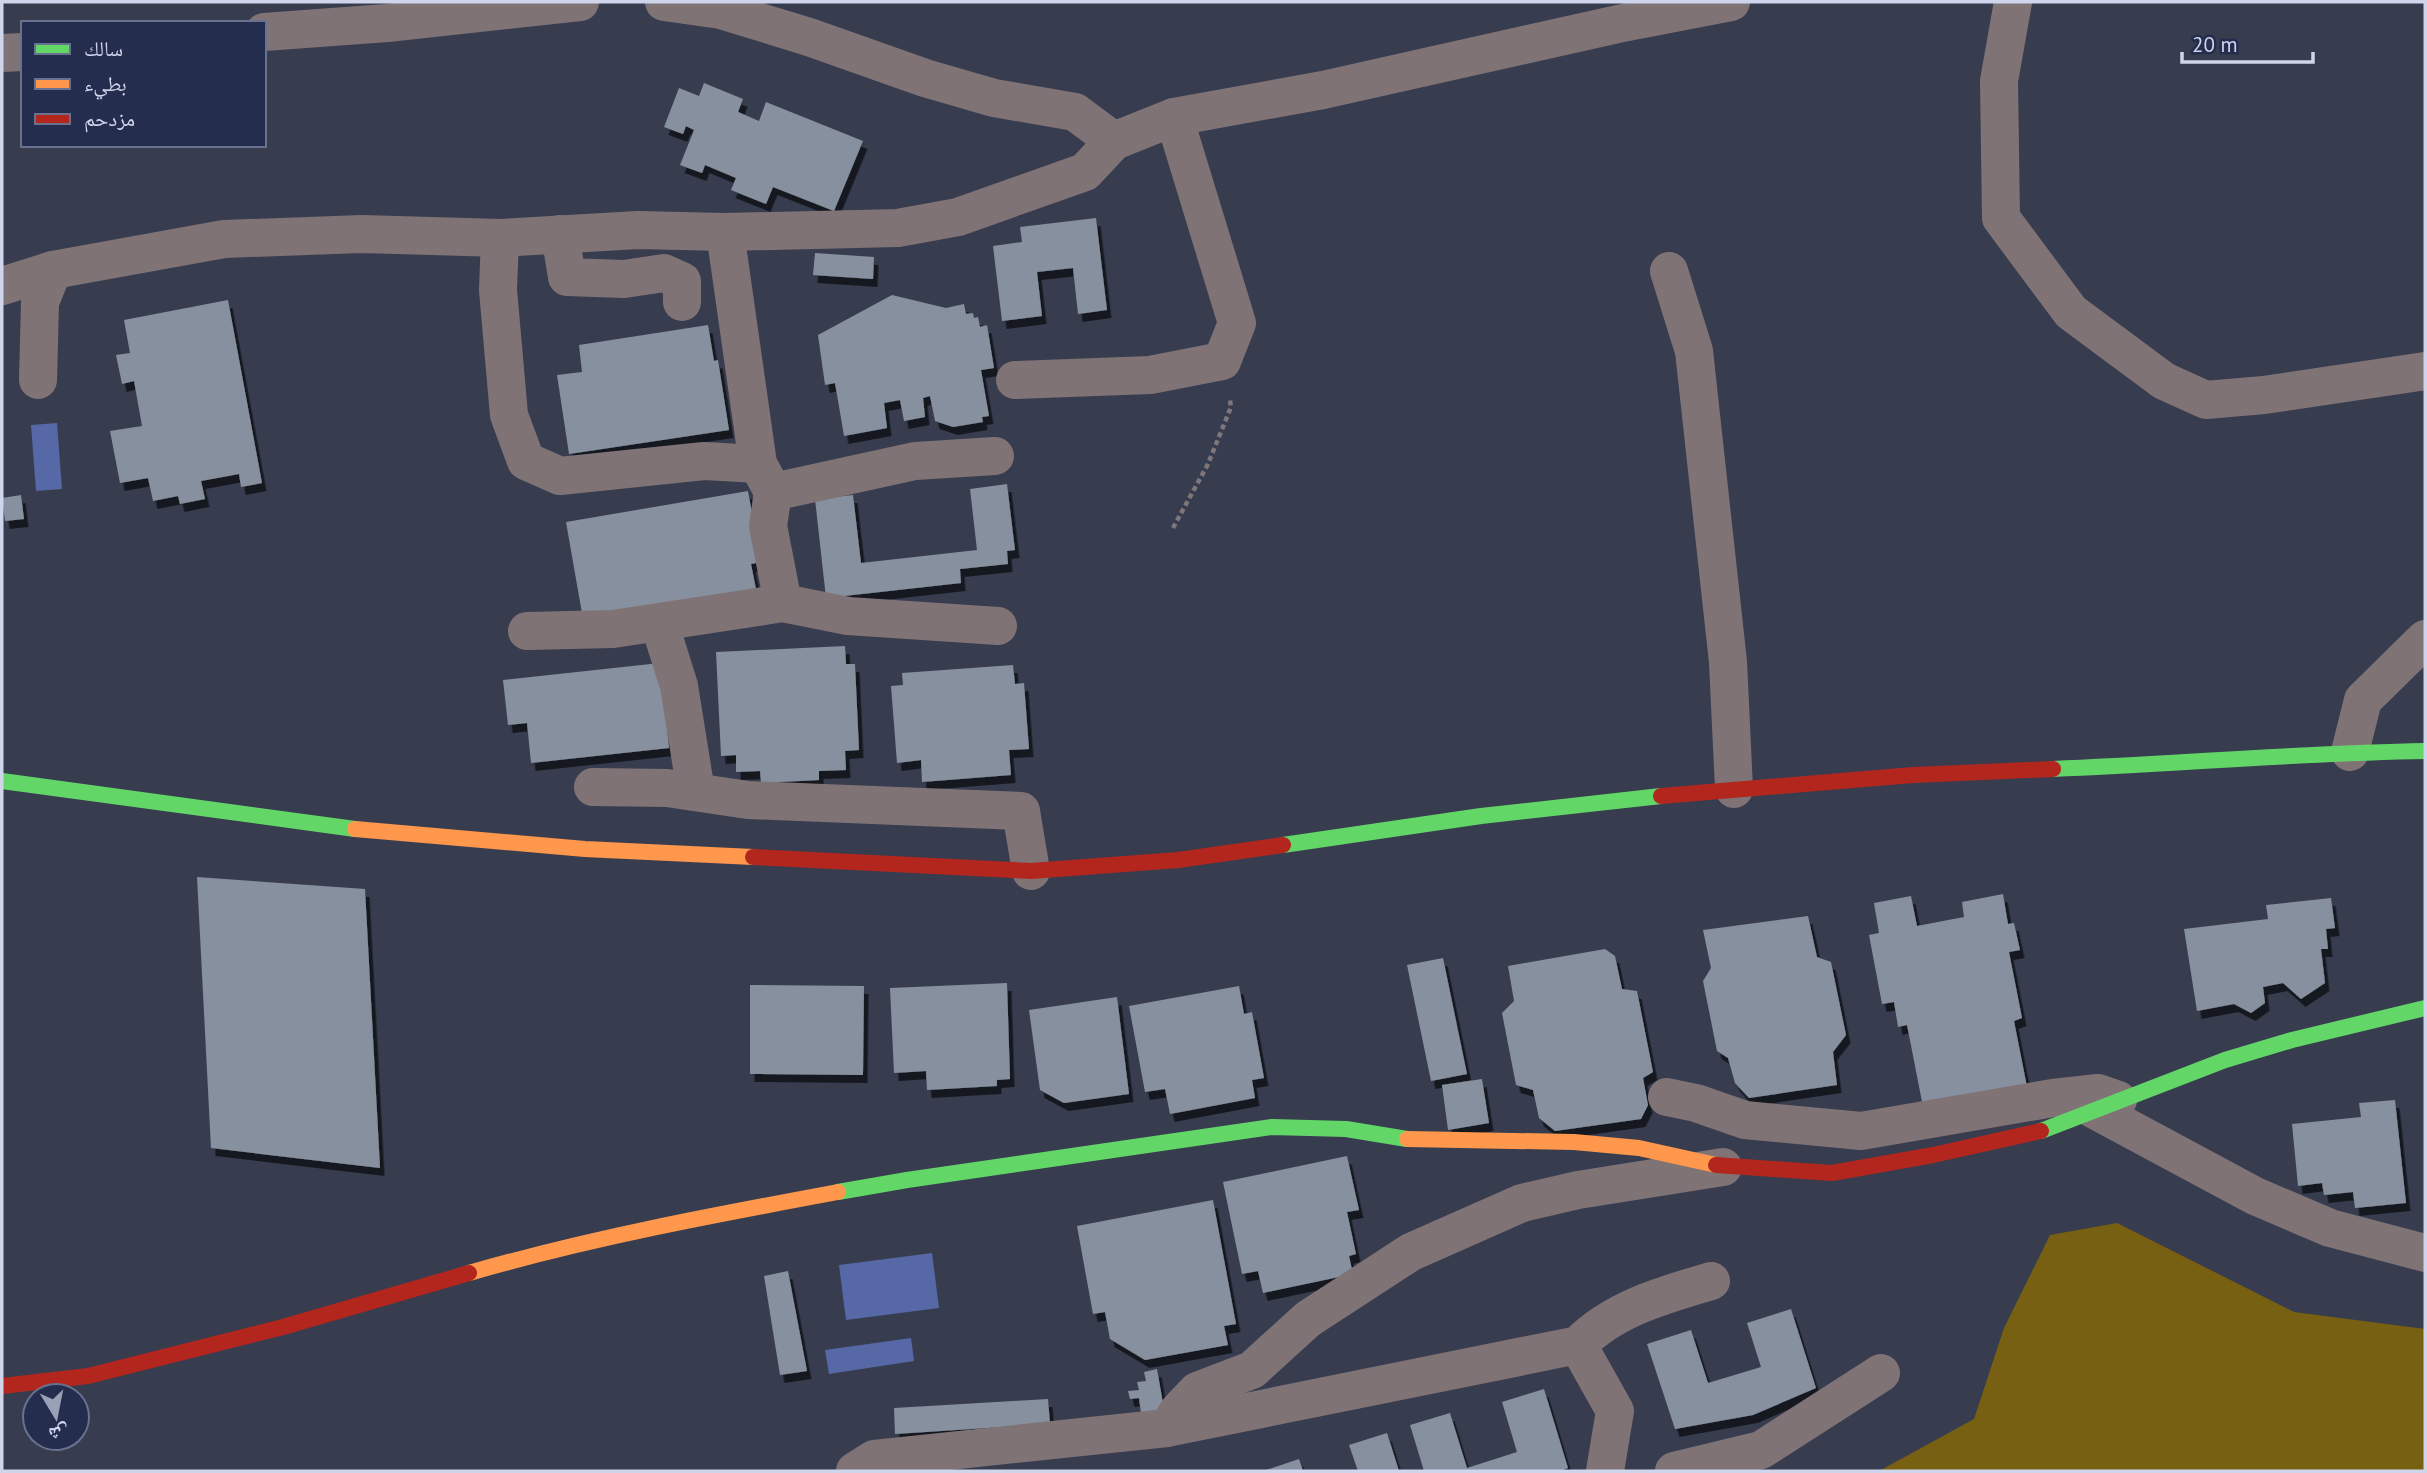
<svg xmlns="http://www.w3.org/2000/svg" width="2427" height="1473" font-family="'PT Sans','Noto Naskh Arabic',sans-serif">
<defs>
<filter id="shadow"><feDropShadow dx="4.5" dy="8" stdDeviation="0" flood-color="#0009"/></filter>
</defs>
<rect width="100%" height="100%" fill="#373d4f"/>
<path fill="#776012" d="M2117,1223L2294,1312L2425,1329V1471H1879L1974,1419L2004,1328L2050,1235Z"/>
<g fill="#5668a5">
<path d="M57,423L62,489L36,491L31,425Z"/>
<path d="M932,1253L939,1308L846,1320L839,1265Z"/>
<path d="M911,1338L914,1361L829,1374L825,1350Z"/>
</g>
<g fill="#87909f" filter="url(#shadow)">
<path d="M704,83L743,99L738,112L759,121L766,102L863,141L834,211L773,187L766,204L731,190L736,178L705,165L702,173L680,165L694,130L686,126L683,134L664,127L679,88L699,96Z"/>
<path d="M1096,218L1107,310L1078,314L1073,268L1037,272L1042,316L1002,321L993,246L1022,242L1020,227Z"/>
<path d="M815,253L874,257L873,279L813,275Z"/>
<path d="M892,295L946,308L964,304L966,314L973,313L974,318L978,317L980,327L987,325L994,368L981,370L989,416L982,417L983,422L953,427L935,421L930,396L923,398L925,417L904,421L900,400L884,403L887,428L844,436L835,383L825,385L818,335Z"/>
<path d="M228,300L262,483L241,487L239,474L201,481L205,499L180,504L178,496L153,501L148,478L120,483L110,431L142,426L134,381L122,384L116,355L130,353L124,320Z"/>
<path d="M708,325L714,361L718,360L729,430L569,454L557,375L582,372L579,345Z"/>
<path d="M1007,484L1015,550L1007,551L1008,564L960,569L961,583L826,598L815,499L853,495L861,563L977,550L970,489Z"/>
<path d="M748,491L761,562L751,564L756,589L583,619L566,522Z"/>
<path d="M21,495L24,519L5,521L2,498Z"/>
<path d="M845,646L846,664H855L859,750L845,751L846,770L819,771V780L761,783L760,771L736,772V755L721,756L716,652Z"/>
<path d="M660,663L669,748L531,763L527,723L508,725L503,680Z"/>
<path d="M1013,665L1015,684L1024,683L1029,749L1009,750L1011,775L922,782L921,760L897,763L891,686L903,685L902,673Z"/>
<path d="M197,877L365,889L380,1168L211,1148Z"/>
<path d="M2003,894L2008,924L2014,923L2020,950L2009,952L2022,1018L2014,1021L2028,1092L1924,1112L1907,1025L1898,1027L1894,1002L1882,1004L1869,935L1879,933L1874,903L1911,896L1917,926L1964,917L1962,902Z"/>
<path d="M2331,898L2335,928L2326,929L2328,949H2321L2325,983L2301,999L2283,983L2263,987L2265,1003L2251,1013L2234,1004L2197,1011L2184,929L2268,919L2266,905Z"/>
<path d="M1808,916L1817,957L1831,962L1846,1035L1833,1052L1837,1085L1749,1098L1735,1083L1728,1058L1717,1051L1703,981L1711,968L1703,930Z"/>
<path d="M1605,949L1615,956L1622,989L1637,991L1653,1072L1643,1078L1648,1105L1641,1119L1555,1131L1539,1118L1533,1090L1516,1085L1502,1013L1514,1001L1508,966Z"/>
<path d="M1443,958L1467,1074L1431,1081L1407,965Z"/>
<path d="M1007,983L1010,1079L997,1080V1086L927,1090L926,1071L894,1073L890,988Z"/>
<path d="M750,985L864,986L863,1075L750,1074Z"/>
<path d="M1239,986L1244,1014L1252,1012L1264,1078L1252,1080L1255,1098L1170,1114L1165,1089L1145,1092L1129,1006Z"/>
<path d="M1117,997L1129,1094L1064,1103L1040,1090L1029,1010Z"/>
<path d="M1482,1079L1489,1123L1448,1130L1442,1085Z"/>
<path d="M2395,1100L2406,1203L2355,1208L2353,1192L2324,1195L2322,1183L2298,1186L2292,1124L2361,1117L2359,1103Z"/>
<path d="M1347,1156L1359,1210L1347,1212L1356,1254L1349,1256L1353,1274L1263,1293L1258,1271L1242,1274L1223,1182Z"/>
<path d="M1213,1200L1236,1324L1224,1326L1228,1345L1145,1360L1110,1339L1105,1312L1093,1314L1077,1226Z"/>
<path d="M788,1271L807,1371L780,1375L764,1276Z"/>
<path d="M1791,1309L1816,1388L1753,1415L1675,1429L1647,1344L1691,1330L1708,1383L1761,1367L1747,1323Z"/>
<path d="M1157,1369L1164,1409L1141,1413L1139,1398L1130,1399L1128,1391L1139,1390L1137,1382L1146,1381L1144,1372Z"/>
<path d="M1544,1389L1568,1468L1560,1471H1424L1410,1425L1450,1413L1467,1468L1517,1452L1502,1402Z"/>
<path d="M1048,1399L1050,1424L895,1434L894,1408Z"/>
<path d="M1387,1433L1399,1471H1358L1349,1445Z"/>
<path d="M1299,1459L1303,1471H1263Z"/>
</g>
<g fill="none" stroke-linecap="round" stroke-linejoin="round">
<path stroke="#7e767a" stroke-width="4.5" stroke-dasharray="5 3.5" stroke-linecap="butt" d="M1173,528L1208,464L1231,407L1230,400"/>
<g stroke="#807376" stroke-width="38">
<path d="M2013,2L1999,81L2001,218L2071,312L2164,381L2206,400L2264,395L2425,371"/>
<path d="M264,32L387,23L580,2"/>
<path d="M2,53L23,52"/>
<path d="M1114,141L1174,117L1323,90L1627,22L1731,2"/>
<path d="M725,232L758,464L773,492L915,461L995,456"/>
<path d="M560,234L567,277L624,279L664,273L682,281V302"/>
<path d="M500,238L498,290L509,415L526,461L560,476L704,461L758,464"/>
<path d="M1669,271L1694,351L1728,662L1734,789"/>
<path d="M2,286L53,270L224,239L362,234L500,238L638,230L725,232L898,228L958,217L1085,172L1114,141L1075,112L994,98L925,78L809,37L721,10L664,2"/>
<path d="M38,380L40,302L53,270"/>
<path d="M1015,380L1150,375L1222,361L1237,323L1174,117"/>
<path d="M773,492L768,526L783,603L848,616L998,626"/>
<path d="M527,631L613,629L783,603"/>
<path d="M663,635L679,686L696,792"/>
<path d="M2350,752L2363,700L2425,639"/>
<path d="M593,787L667,788L748,800L1021,811L1031,871"/>
<path d="M1667,1097L1696,1103L1745,1120L1861,1131L2053,1098L2098,1093L2118,1100"/>
<path d="M2093,1109L2255,1196L2330,1228L2425,1253"/>
<path d="M1578,1345L1615,1411L1605,1471"/>
<path d="M1167,1428L1179,1410L1197,1391L1252,1370L1308,1319L1411,1252L1522,1203L1578,1190L1723,1167"/>
<path d="M855,1471L874,1459L1167,1428L1578,1345C1613,1309 1663,1295 1711,1281"/>
<path d="M1674,1471L1761,1450L1881,1373"/>
</g>
<g stroke="#63d668" stroke-width="16">
<path d="M2053,769C2177,764 2301,753 2425,751"/>
<path d="M2,781L355,829"/>
<path d="M1283,845L1481,816L1661,796"/>
<path d="M2041,1131L2225,1060L2292,1040L2425,1008"/>
<path d="M838,1192L907,1180L1272,1127L1346,1129L1407,1139"/>
</g>
<g stroke="#ff974d" stroke-width="16">
<path d="M355,829L585,849L753,857"/>
<path d="M1407,1139L1574,1142L1639,1148L1716,1165"/>
<path d="M469,1273C590,1238 714,1215 838,1192"/>
</g>
<g stroke="#b3261e" stroke-width="16">
<path d="M1661,796L1913,775L2053,769"/>
<path d="M753,857L1031,871L1178,860L1283,845"/>
<path d="M1716,1165L1832,1173L1933,1155L2041,1131"/>
<path d="M2,1386L88,1376L283,1327L469,1273"/>
</g>
</g>
<rect width="2427" height="1473" fill="none" stroke="#cfd6ec" stroke-width="7"/>
<rect x="21" y="21" width="245" height="126" fill="#242d4e" stroke="#68718d" stroke-width="2"/>
<rect x="35" y="44" width="35" height="10" fill="#63d668" stroke="#68718d" stroke-width="2"/>
<text x="84" y="56" font-size="21" fill="#cfd6ec">سالك</text>
<rect x="35" y="79" width="35" height="10" fill="#ff974d" stroke="#68718d" stroke-width="2"/>
<text x="84" y="91" font-size="21" fill="#cfd6ec">بطيء</text>
<rect x="35" y="114" width="35" height="10" fill="#b3261e" stroke="#68718d" stroke-width="2"/>
<text x="84" y="126" font-size="21" fill="#cfd6ec">مزدحم</text>
<g transform="translate(56 1417) rotate(170)"><circle r="33" fill="#242d4e" stroke="#68718d" stroke-width="2"/>
<path d="M0-5L12 26L0 18L-12 26Z" fill="#9aa0b5"/>
<text y="-10" font-size="19" font-weight="bold" text-anchor="middle" fill="#cfd6ec">ش</text>
</g>
<path d="M2182 52v10h131v-10" fill="none" stroke="#cfd6ec" stroke-width="3.5"/>
<text x="2192" y="52" font-size="21" fill="#cfd6ec" stroke="#242d4e" stroke-width="5" paint-order="stroke">20 m</text>
</svg>
